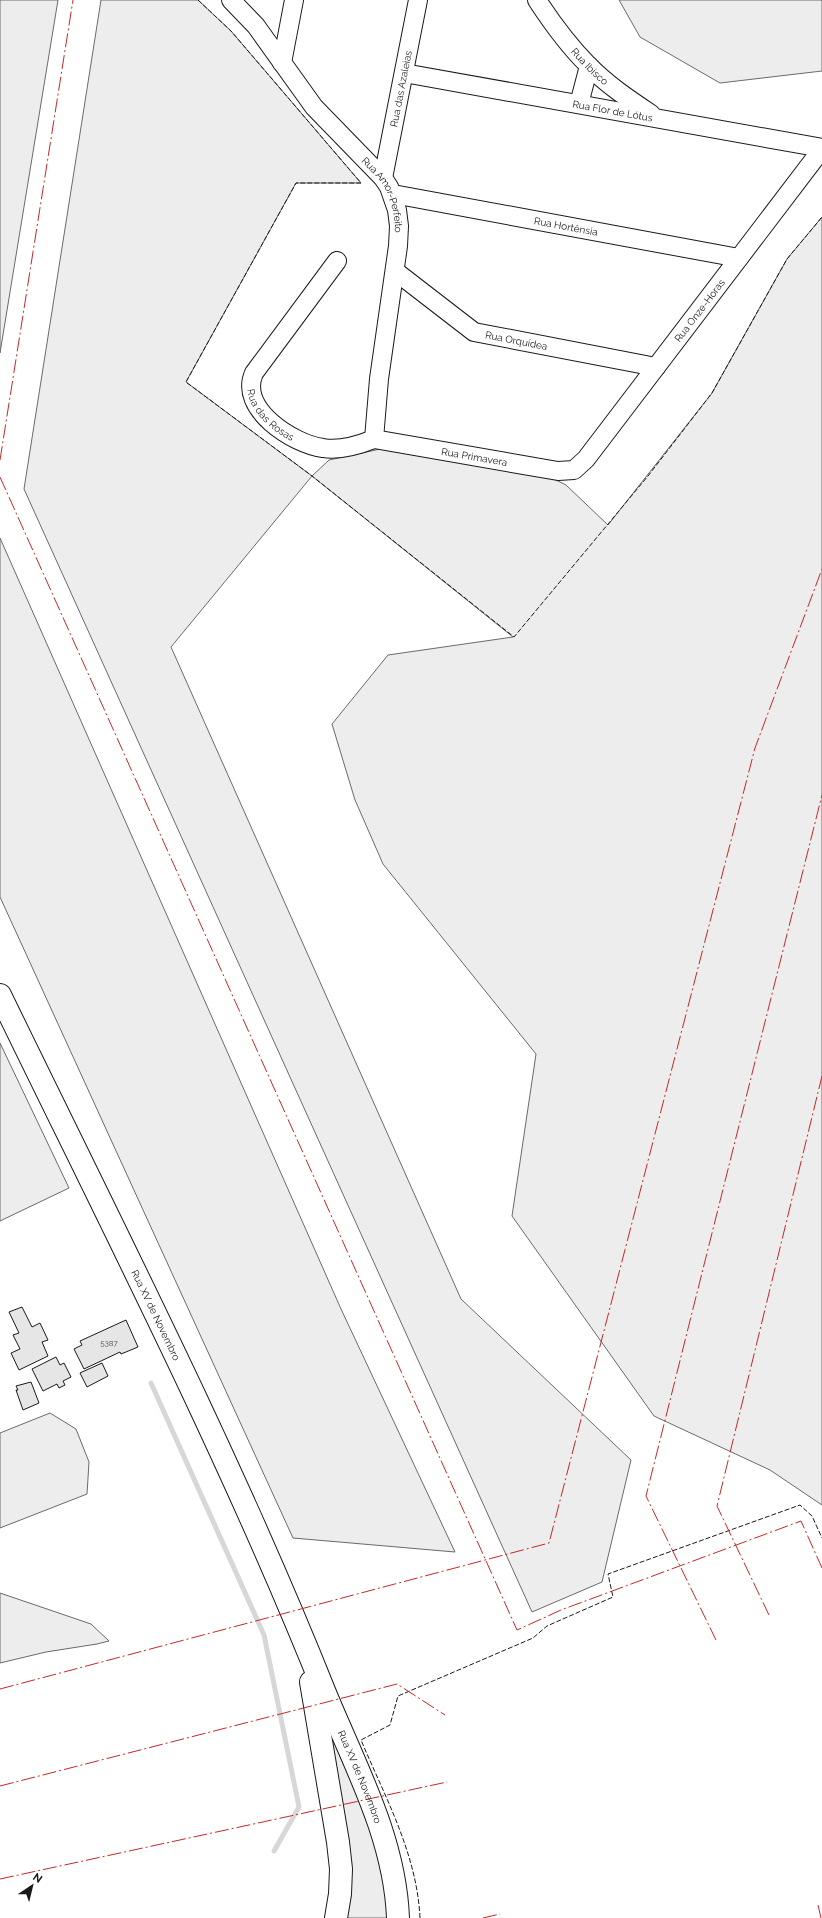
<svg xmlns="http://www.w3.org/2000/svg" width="822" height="1918" font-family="Raleway,sans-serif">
<rect width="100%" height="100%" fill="#fff"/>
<g fill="#ededed" stroke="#6a6a6a">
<path d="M0,0H58L0,353Z"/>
<path d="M101,0H198L231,31L361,183H296L186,382L312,476L329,460L385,448L550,477L566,485L608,525L712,393L787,259L822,217V1505L770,1470L654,1416L512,1216L536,1054L383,864L355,800L332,724L388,655L513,637L312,476L171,647L461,1299L631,1460L602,1582L532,1612L24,489Z"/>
<path d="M619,0H822V71L720,83L640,37Z"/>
<path d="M0,538L341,1309L455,1552L293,1538L0,897Z"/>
<path d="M0,1043L69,1188L0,1221Z"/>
<path d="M50,1413L76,1429L89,1462L87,1494L0,1528V1433Z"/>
<path d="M0,1593L91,1624L109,1641L97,1644L46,1652L0,1663Z"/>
<path d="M331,1740L335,1742L370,1824L379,1850L389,1918H346Z"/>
</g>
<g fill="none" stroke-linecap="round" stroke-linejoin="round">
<path stroke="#d7d7d7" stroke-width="5" d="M151,1383L264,1635L299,1807L274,1851"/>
</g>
<g fill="#e6e6e6" stroke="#1a1a1a">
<path d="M22,1307L32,1327L40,1323L48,1340L42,1342L48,1356L19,1370L11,1353L20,1349L13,1335L19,1333L9,1312Z"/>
<path d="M126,1320L138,1347L121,1354L120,1352L84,1369L74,1349L82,1345L80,1341Z"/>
<path d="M56,1357L60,1365L64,1363L71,1377L63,1381L65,1385L59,1388L57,1384L43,1391L32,1369Z"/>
<path d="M102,1363L108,1376L87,1387L80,1373Z"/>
<path d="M31,1382L39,1403L23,1410L16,1390H18L16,1386Z"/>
</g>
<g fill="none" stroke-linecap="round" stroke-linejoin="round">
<g stroke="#1a1a1a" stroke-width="20">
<g id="minor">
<path id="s1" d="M231,0L256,26L314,107L383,178L389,187L397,210L399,226L398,246L379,379L374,439"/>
<path id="s2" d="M537,0C552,23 569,46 588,65C606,84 630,100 651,114"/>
<path d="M282,63L294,0"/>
<path id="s3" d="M404,73L822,148"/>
<path d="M579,104L589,66"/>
<path id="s4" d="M383,178L418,0"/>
<path id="s5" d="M393,194L739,258"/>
<path id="s6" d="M337,261L254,373C238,409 293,444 323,448C340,451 359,445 374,439"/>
<path id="s7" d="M395,271L474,332L656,367"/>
<path id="s8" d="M374,439L558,471L574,470L586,459L822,149"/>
</g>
</g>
<g stroke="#1a1a1a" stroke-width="24">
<g id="major">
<path id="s9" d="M0,995C112,1226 230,1455 325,1693C355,1766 395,1838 398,1918"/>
<path d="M311,1682L338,1842L341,1869L340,1894L336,1918"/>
</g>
</g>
<use href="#minor" stroke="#fff" stroke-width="18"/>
<use href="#major" stroke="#fff" stroke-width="22"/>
<g stroke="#1a1a1a" stroke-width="1" stroke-dasharray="5 2" stroke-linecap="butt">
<path d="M198,0L231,31L361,183H296L186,382L312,476L514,637L648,476L712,393L787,259L822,217"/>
<path d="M420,1918C417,1854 385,1797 361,1740L390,1725L398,1696L533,1638L547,1626L613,1597L608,1574L800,1505L812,1516L822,1538"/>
</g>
<g stroke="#c62828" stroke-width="1" stroke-dasharray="14 3 2 3" stroke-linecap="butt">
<path d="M0,460L73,0"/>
<path d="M0,477L517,1630L561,1610L801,1521L822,1568"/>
<path d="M769,1615L717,1506L822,1076"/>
<path d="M716,1640L646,1496L822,795"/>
<path d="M0,1689L549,1543L755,748L822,569"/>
<path d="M0,1786L397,1684L445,1715"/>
<path d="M0,1879L447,1782"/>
<path d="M818,1905L821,1918"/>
<path d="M483,1918L500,1914"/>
</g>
</g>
<g text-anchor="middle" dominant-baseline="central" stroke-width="3" stroke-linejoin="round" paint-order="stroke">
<g font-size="8" fill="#4d4d4d">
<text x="109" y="1343">5387</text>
</g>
<g font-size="10" fill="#1a1a1a" stroke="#fff">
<text stroke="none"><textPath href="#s2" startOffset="85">Rua Ibisco</textPath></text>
<text stroke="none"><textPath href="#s4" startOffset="91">Rua das Azaleias</textPath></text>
<text stroke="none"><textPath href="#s3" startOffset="212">Rua Flor de Lótus</textPath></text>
<text stroke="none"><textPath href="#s1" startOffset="250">Rua Amor-Perfeito</textPath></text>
<text stroke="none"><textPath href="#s5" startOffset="176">Rua Hortênsia</textPath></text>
<text stroke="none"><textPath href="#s8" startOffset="406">Rua Onze-Horas</textPath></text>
<text stroke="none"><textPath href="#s7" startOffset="143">Rua Orquídea</textPath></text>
<text stroke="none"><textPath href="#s6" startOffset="189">Rua das Rosas</textPath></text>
<text stroke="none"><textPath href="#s8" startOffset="102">Rua Primavera</textPath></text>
<text stroke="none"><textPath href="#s9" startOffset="356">Rua XV de Novembro</textPath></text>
<text stroke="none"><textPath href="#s9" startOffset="861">Rua XV de Novembro</textPath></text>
</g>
</g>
<g transform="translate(32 1886) rotate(35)" stroke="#ffffff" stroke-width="3" paint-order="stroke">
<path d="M0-3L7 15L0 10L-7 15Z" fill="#1a1a1a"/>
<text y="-6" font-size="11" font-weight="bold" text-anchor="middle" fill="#1a1a1a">N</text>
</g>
</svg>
